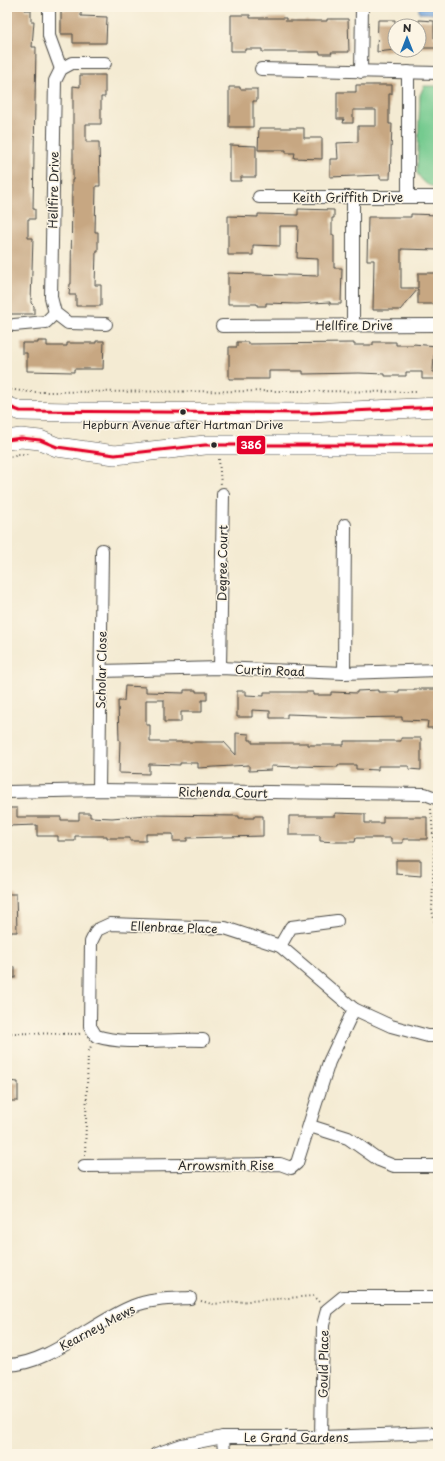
<svg xmlns="http://www.w3.org/2000/svg" width="445" height="1461" font-family="'Playpen Sans',sans-serif">
<rect width="100%" height="100%" fill="#fcf5e5"/>
<filter id="ink" filterUnits="userSpaceOnUse"><feTurbulence type="fractalNoise" baseFrequency=".025" numOctaves="2"/><feDisplacementMap in="SourceGraphic" scale="8" xChannelSelector="R" yChannelSelector="G"/><feConvolveMatrix kernelMatrix="1 2 1 2 8 2 1 2 1" color-interpolation-filters="sRGB"/></filter>
<filter id="wash" filterUnits="userSpaceOnUse"><feTurbulence type="fractalNoise" baseFrequency=".012" numOctaves="4" result="noise"/><feDisplacementMap in="SourceGraphic" scale="16" xChannelSelector="R" yChannelSelector="G"/><feGaussianBlur stdDeviation="0.9" result="paint"/><feColorMatrix in="noise" values="0 0 0 0 0 0 0 0 0 0 0 0 0 0 0 0 0 1.4 0 .05"/><feComposite in="paint" operator="in"/></filter>
<g filter="url(#wash)">
<rect width="100%" height="100%" fill="#f4ebd3"/>
<path fill="#74ca8f" stroke="#507a5d" d="M424,86H438V187C427,187 423,182 417,173L420,95Z"/>
<path fill="#73a6df" stroke="#4f6885" d="M419,7H438V14L419,13Z"/>
<g id="blocks">
<g fill="#c7a782">
<path d="M7,7H25V10H31V21H34L32,47H36L33,209H35V219H28V238H33L31,303L34,306V314H7Z"/>
<path d="M61,10H81V16L107,17L106,43H73V34H61Z"/>
<path d="M231,15H250V18H286V21H327V19H348L349,52H331L332,54H320V52H262V49H245V51H231Z"/>
<path d="M378,20H395V50L377,52Z"/>
<path d="M419,20L434,21V38H438V48H419Z"/>
<path d="M80,75H105V97H101V124H86V142H99L100,186H96L95,232H98V252H96L95,285H101V306H76V295H69L70,284H71L72,180H73V86L80,87Z"/>
<path d="M356,85H392V94H389V124H392L390,179H380V175L330,177V159H338L337,143L358,142V126H376V110H353V123H343L344,119H337V92H356Z"/>
<path d="M229,87H240V89H257V101H253V127H229Z"/>
<path d="M259,128H304V138H322V159L294,158L295,153H286V150H258Z"/>
<path d="M230,145L256,146V177H241V181H230Z"/>
<path d="M298,209L334,210V218H332V235H334V268H342L341,304H330V302L297,304L266,303V306H257V304H228V273L318,276V259L297,258L298,226H280V246L253,245V255H228V216L258,217V214L298,215Z"/>
<path d="M411,214L438,215V250L401,249V288H418V273H438V304H418V289L400,310H373L374,260H367L368,217H411Z"/>
<path d="M38,341H47V346H67V343H96V341H104L103,369H74V372L27,371V353H22V343H38Z"/>
<path d="M237,342H248V344L354,343V345H373V342H396V345H413V344L437,346V355H434L433,372H438V379H422V372H406V376H385V374L359,373L303,374V371H269V379H229V347H237Z"/>
<path d="M125,686L146,687V692L184,693V690H196V692H207V700H202V712H181V722H164V700H146V725H150V742H224L236,755V733L249,734V740H252V743H308V745H344V741H401V738H421V770L409,769V766H378V770L356,769V765H338V767L299,766V767L271,766V770L249,771V765L198,768V763H180V765L149,764V774L119,773L120,740H119L118,701H124Z"/>
<path d="M414,689H438V728H427L428,721L402,720V717L343,718L316,717V715L287,714V718H270V711L252,710V717H237V691H246V695L264,696V692H313V695H331V692L357,693V691L378,690V692H399V690H414Z"/>
<path d="M7,808H17V817H61V820H79V813H90V817L112,818L146,815L239,816V818H254V816H263V836L187,838V841H173V834H146V841H130V838H107V836H75V841H58V836H37V825L7,826Z"/>
<path d="M335,813L365,814V823H383V817H427V839H403V843H391V838H356L355,842H335L320,841V836L318,835H289V816H335Z"/>
<path d="M396,860H421V876L396,874Z"/>
<path d="M7,894H16L17,932H7Z"/>
<rect x="7" y="967" width="8" height="11"/>
<path d="M7,1081L18,1082V1101H7Z"/>
</g>
</g>
</g>
<g filter="url(#ink)">
<use href="#blocks" fill-opacity="0" stroke="#494844" stroke-width="1"/>
<g fill="none" stroke-linecap="round" stroke-linejoin="round">
<g stroke="#494844" stroke-width="14">
<g id="minor">
<path d="M49,7V36L61,69"/>
<path d="M105,63H72L61,69L55,81L51,297L55,313L68,323L106,324"/>
<path d="M261,69L438,73"/>
<path d="M361,72L362,7"/>
<path d="M408,196V72"/>
<path d="M259,197H438"/>
<path d="M353,198V325"/>
<path d="M14,325L46,322L55,313"/>
<path d="M222,326L438,325"/>
<path d="M220,668L223,494"/>
<path d="M101,671L220,668L344,673L438,670"/>
<path d="M344,673L345,525"/>
<path d="M99,790L102,550"/>
<path d="M7,792L99,790L425,794L438,799"/>
<path d="M280,946L291,927L337,921"/>
<path d="M203,1040C170,1038 127,1046 96,1036L90,1026L91,942L97,930L110,924L225,928L280,946L354,1009L391,1026L428,1036H438"/>
<path d="M310,1126L348,1138L379,1160L394,1166H438"/>
<path d="M84,1166L280,1164L291,1168L297,1163L329,1062L354,1009"/>
<path d="M7,1365C48,1365 95,1321 133,1306C150,1299 171,1299 190,1298"/>
<path d="M223,1437L224,1454"/>
<path d="M321,1437L323,1325L327,1310L343,1297H438"/>
<path d="M156,1454L182,1445L223,1437H321L438,1433"/>
</g>
</g>
<g stroke="#494844" stroke-width="20">
<g id="primary">
<path d="M7,406L20,411L71,412L309,413L438,407"/>
<path d="M7,440L21,438L40,440L57,447L115,455L205,445H438"/>
</g>
</g>
<g stroke="#494844" stroke-width="2" stroke-dasharray="1 3" stroke-linecap="butt">
<path d="M7,389L29,392L297,391L417,392"/>
<path d="M7,458L18,454H29"/>
<path d="M219,459L221,485"/>
<path d="M431,809L434,848L432,910L438,937"/>
<path d="M7,1033L79,1034L81,1032"/>
<path d="M85,1155L88,1053L91,1046"/>
<path d="M201,1301L212,1304L313,1296L319,1302"/>
</g>
<use href="#minor" stroke="#fff" stroke-width="12"/>
<use href="#primary" stroke="#fff" stroke-width="19"/>
<g stroke="#fcf5e5" stroke-width="6">
<g id="bus-1">
<path d="M7,406L20,411L309,413L438,407"/>
<path d="M7,440L21,438L40,440L57,447L115,455L205,445H438"/>
</g>
</g>
<use href="#bus-1" stroke="#e4002b" stroke-width="3"/>
</g>
</g>
<g fill="#2b2b2b" stroke="#fcf5e5" stroke-width="1.5">
<circle cx="183" cy="412" r="3.5"/>
<circle cx="214" cy="445" r="3.5"/>
</g>
<g text-anchor="middle" dominant-baseline="central" stroke-width="3" stroke-linejoin="round" paint-order="stroke">
<g font-size="11" fill="#2b2b2b" stroke="#fcf5e5">
<text x="183" y="424">Hepburn Avenue after Hartman Drive</text>
</g>
<g font-size="12" fill="#2b2b2b" stroke="#fcf5e5">
<text transform="translate(53 190) rotate(-89)">Hellfire Drive</text>
<text x="348" y="197">Keith Griffith Drive</text>
<text x="354" y="325">Hellfire Drive</text>
<text transform="translate(222 563) rotate(-89)">Degree Court</text>
<text transform="translate(101 670) rotate(-89)">Scholar Close</text>
<text transform="translate(270 670) rotate(2)">Curtin Road</text>
<text transform="translate(223 792) rotate(1)">Richenda Court</text>
<text transform="translate(174 927) rotate(2)">Ellenbrae Place</text>
<text x="226" y="1165">Arrowsmith Rise</text>
<text transform="translate(97 1327) rotate(-28)">Kearney Mews</text>
<text transform="translate(323 1364) rotate(-89)">Gould Place</text>
<text x="296" y="1437">Le Grand Gardens</text>
</g>
</g>
<rect stroke="#fcf5e5" stroke-width="1.5" x="236" y="435" width="30" height="20" rx="4" fill="#e4002b"/>
<g font-size="11" text-anchor="middle" font-weight="bold" fill="#fff">
<text x="251" y="449">386</text>
</g>
<rect width="445" height="1461" fill="none" stroke="#fcf5e5" stroke-width="24"/>
<g transform="translate(407 38)"><circle r="19" fill="#fcf5e5" stroke="#a8a49b"/>
<path d="M0-3L7 15L0 10L-7 15Z" fill="#1f6fb2"/>
<text y="-6" font-size="11" font-weight="bold" text-anchor="middle" fill="#2b2b2b">N</text>
</g>
</svg>
